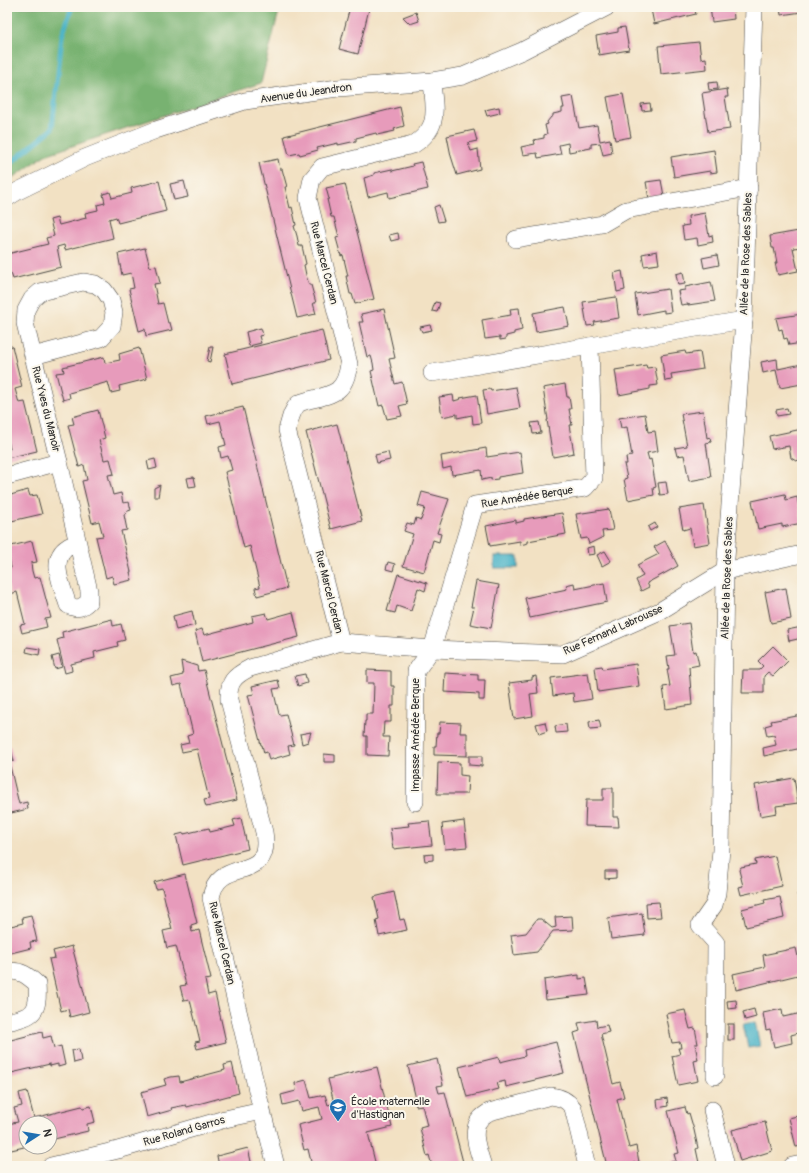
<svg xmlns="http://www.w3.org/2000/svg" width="809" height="1173" font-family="Pangolin,sans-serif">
<rect width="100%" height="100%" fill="#fbf7ec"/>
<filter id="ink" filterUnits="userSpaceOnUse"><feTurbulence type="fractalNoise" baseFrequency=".025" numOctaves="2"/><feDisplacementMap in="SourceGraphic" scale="8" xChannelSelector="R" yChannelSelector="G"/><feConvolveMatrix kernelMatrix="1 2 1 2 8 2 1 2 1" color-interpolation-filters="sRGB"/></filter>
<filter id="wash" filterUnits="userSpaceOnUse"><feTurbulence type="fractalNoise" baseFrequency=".012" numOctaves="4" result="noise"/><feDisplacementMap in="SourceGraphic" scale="16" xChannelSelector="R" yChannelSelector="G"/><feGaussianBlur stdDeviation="0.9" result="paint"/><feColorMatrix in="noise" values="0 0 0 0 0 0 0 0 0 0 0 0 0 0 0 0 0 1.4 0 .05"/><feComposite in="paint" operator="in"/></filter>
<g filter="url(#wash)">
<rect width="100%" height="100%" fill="#f2e1c3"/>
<path fill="#78b271" stroke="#526e4e" d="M7,7H280L261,83L45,155L7,182Z"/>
<g fill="#49b3c7" stroke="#3a6f79">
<rect x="494" y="556" width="24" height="12"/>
<path d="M755,1022L760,1046L748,1048L743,1024Z"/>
</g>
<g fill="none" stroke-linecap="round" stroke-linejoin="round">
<path stroke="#49b3c7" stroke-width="5" d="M7,166L52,129L62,36L72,7"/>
</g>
<g id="blocks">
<g fill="#e79bbb">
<path d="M350,7H361L369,9L358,54L339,49Z"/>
<path d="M661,7H694L696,14L654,24L651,9Z"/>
<path d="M710,7H733L734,19L712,22Z"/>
<path d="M780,7H802V12L781,15Z"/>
<path d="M416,12L419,21L410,24L403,17Z"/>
<path d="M625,27L629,50L599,55L596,36L618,32V28Z"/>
<path d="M699,42L701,59L706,58L707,69L661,74L658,46Z"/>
<path d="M717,82L718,89L709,90L708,83Z"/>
<path d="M727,89L728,97H725L730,129L708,132L702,93Z"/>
<path d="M623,94L631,137L615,140L607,97Z"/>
<path d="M573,96L579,128L597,125L600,141L610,139L612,153L603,155L600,143L591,144V148L569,152L568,143L559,145L561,154L538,158L537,153L523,155L521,147L535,144L534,140L544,138V135L547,134L545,125L548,124L547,122L551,117L553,116V114L562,112V108H564L562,98Z"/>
<path d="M650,103L651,110L642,111L641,104Z"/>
<path d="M400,107L404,126L394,129L395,131L377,135L376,133L356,138V141L338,145V143L317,148L318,150L300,155L299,153L289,155L284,136Z"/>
<path d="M499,107L500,113L487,116L485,110Z"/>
<path d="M474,130L477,141L468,143L471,151L478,149L480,169L457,175L451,156L447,136Z"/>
<path d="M714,150L717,172L710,173V171L674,177L671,157Z"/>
<path d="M278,159L280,169H282L287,187H285L290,208L292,207L296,225L294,226L297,236L299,246H302L306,264L304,265L306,275L309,285H311L316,303H313L316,314L297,318L259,163Z"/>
<path d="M421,162L428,189L389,198L388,192L368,197L364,178L374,175V173L392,169V171L413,166L412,164Z"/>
<path d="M661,180L664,196L649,199L646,182Z"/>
<path d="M159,181L166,211L118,223L116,217L109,219L113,238L65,250L64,245L57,247L61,267L13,279L11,273L7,274V254L48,244L46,238L54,236L50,220L57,218L59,225L86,218L85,213L98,210L97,205L105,203L103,194L110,192L112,198L132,193L131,188Z"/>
<path d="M184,181L188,197L174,200L170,184Z"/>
<path d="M345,184L374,299L355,304L352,294H350L346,276H348L343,255L341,256L336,238L339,237L334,217H331L327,199H329L326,188Z"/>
<path d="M439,205L444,221L438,222L434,207Z"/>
<path d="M705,213L709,236L712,235L713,242L698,245L697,238L684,240L682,226L689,225L688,216Z"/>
<path d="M799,231L802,247L793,248L798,271L778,275L775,263H777L774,248H772L770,236Z"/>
<path d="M398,233L399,239L391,241L389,235Z"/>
<path d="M145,248L150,267L156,266L160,283L154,284L158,304L163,303L168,323H170L172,330L146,336L145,329L139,331L129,289L134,288L131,273L122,275L118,254Z"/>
<path d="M657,251L659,264L644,266L642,254Z"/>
<path d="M717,255L719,265L704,268L702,258Z"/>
<path d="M622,271L625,290L617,292L614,273Z"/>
<path d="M683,272L685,284L678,285L676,274Z"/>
<path d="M711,282L715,301L688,305V304L681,305L678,291L685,290V287Z"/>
<path d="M668,289L671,312L664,313V310L638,315L635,294Z"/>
<path d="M616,297L619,318L594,322L595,325L587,326L583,302Z"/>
<path d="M435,302L440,303L437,312L432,311Z"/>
<path d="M565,307L569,326L536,332L533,313Z"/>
<path d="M519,308L522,330L514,332V334L506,336V339L500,340V337L485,339L482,320L511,315L510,309Z"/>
<path d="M384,309L395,358L389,359L395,384L402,382L407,404L399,406L402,416L387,419L383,405L379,406L371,371L374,370L373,363L371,356L367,357L359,322H363L361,314Z"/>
<path d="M802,314V343L789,345L787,338L784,339L782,329L779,330L776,318Z"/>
<path d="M430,325L432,330L422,332L420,327Z"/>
<path d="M261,328L263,335L259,336L261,343L249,346L246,332Z"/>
<path d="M322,330L329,360L232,384L225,354Z"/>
<path d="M12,346L22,387L15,389L19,403L25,402L37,451L7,458V450L10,449L7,435V347Z"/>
<path d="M210,347H213L210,362L207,361Z"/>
<path d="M139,348L147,379L119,386L120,391L111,393L108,382L69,393L70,398L63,400L56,373L64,372L63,367L104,357L105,363L120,360L119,354Z"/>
<path d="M685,351L686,354L700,352L703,369L671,374L672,380L665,381L661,355Z"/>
<path d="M777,359L778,369L802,364V384L780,388L776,370L763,373L761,362Z"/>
<path d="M646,365L647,368L655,367L658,385L650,386V389L619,395L615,370Z"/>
<path d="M565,384L567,397H569L571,409H569L572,425H569L574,453L553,457L547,420H548L543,388Z"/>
<path d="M516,387L520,408L487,414L483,390L490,389L491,391Z"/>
<path d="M453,395L454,401L461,399L460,398L477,395L481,423L473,424L472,415L457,418V414L442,417L439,397Z"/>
<path d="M243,407L287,588L257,596L255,588L260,587L250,546L244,548L225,472L232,470L228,456L221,458L219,447L226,445L220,421L208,424L206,416Z"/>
<path d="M787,408L789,414L777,416L776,410Z"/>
<path d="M98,410L105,438L99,440L104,460L110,459L114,474L108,475L113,495L121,493L123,503L129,502L131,510L125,512L126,514L124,515L127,530L121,531L131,572H130L132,580L114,584L112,576L106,578L96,537L103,536L99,521L92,523L82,481L87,480L84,465L79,467L68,425L74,424L72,417Z"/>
<path d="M703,411L707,438L710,437L711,442L706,443L711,477L689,481L684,455L677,456L675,448L687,446L681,414Z"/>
<path d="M645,414L648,432L655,431L658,451L647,453L649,460L651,459L656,487L653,488L654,495L628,500L624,479L627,478L624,464H627L626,457L632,456L627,427L621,428L619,418Z"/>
<path d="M539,422L541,433L533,434L531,423Z"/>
<path d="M337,424L362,521L331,529L306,432Z"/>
<path d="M802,429V443L799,444L802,459L796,461L791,458L789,446L772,449L769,436Z"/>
<path d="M486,448L487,457L520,452L523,473L498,477V479L491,480V478L482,480L481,470L452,475L451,467L443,469L441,456Z"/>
<path d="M388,452L390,460L377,463L375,455Z"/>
<path d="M155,459L157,468L149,470L147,461Z"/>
<path d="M194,477L196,486L189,487L187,478Z"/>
<path d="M666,482L668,494L660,495L658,483Z"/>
<path d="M160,485L158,497H154V488Z"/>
<path d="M28,490L30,496L37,495L42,514L7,522V496Z"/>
<path d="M422,492L449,499L437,533L441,534L439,542L433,540L424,572L403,566L413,534L404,531L407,523L414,525L416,518L421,520L425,508L418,506Z"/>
<path d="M785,494L786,500L797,497L802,523L782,527V524L758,529L752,501Z"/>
<path d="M704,505L710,543L693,546L690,528L683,530L679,509Z"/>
<path d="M609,509L613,530L602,531L603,537L589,544L587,538L581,539L576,514Z"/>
<path d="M562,513L566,534L528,541V543L520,545V541L490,546L486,526L516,520V523L524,521V519Z"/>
<path d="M655,523L657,527L650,531L648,527Z"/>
<path d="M32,541L37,562L31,563L32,571L34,578L40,577L51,618L45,619L47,627L22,633L20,625L25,624L17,592L10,594L7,579V569L11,568L7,547Z"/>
<path d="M665,541L678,566L647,583L649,587L641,591L636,580L643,576L637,565L659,554L654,547Z"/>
<path d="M594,546L595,554L588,555L587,548Z"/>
<path d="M605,551L611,561L602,566L597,555Z"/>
<path d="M388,562L395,564L393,571L386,569Z"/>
<path d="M398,574L427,583L425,591L418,588L411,611L397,606L395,613L387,611Z"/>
<path d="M476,581L499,585L491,628L470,624L474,607H471Z"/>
<path d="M574,583L575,589L604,583L607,602L530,618L525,598L567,589L566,585Z"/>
<path d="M786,588L791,619L771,623L765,592Z"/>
<path d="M192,611L195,625L176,630L173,616Z"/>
<path d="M293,612L299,637L202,662L195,631L202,629L204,635L253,622L252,616L266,613L268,619Z"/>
<path d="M112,619L113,626L121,624L125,640L117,642L118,646L94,652L95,658L71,664L72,671L65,673L57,640L63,638L62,632Z"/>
<path d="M689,623L693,652L696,651L699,665L689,667L692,705L666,709L663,687L670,686L667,669H669L667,656L675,655L670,626Z"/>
<path d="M802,627V638L789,641L787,630Z"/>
<path d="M773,646L788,661L773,676L768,672L764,676V693H742L743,670H759L763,666L758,661Z"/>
<path d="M27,647L40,649L39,655L26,652Z"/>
<path d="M59,655L62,667L55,669L52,657Z"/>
<path d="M181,661L197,666L198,671L204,670L237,800L206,807L204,800L209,799L197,749L182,752L180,745L189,743L187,736L193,734L181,684L173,686L171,678L183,675Z"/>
<path d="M636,664L639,686L598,692L595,667L602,666L603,669Z"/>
<path d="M367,670L391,671V686H394V706H391V722H384L383,737H389L388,756L367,755V736H364L365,721H366V714H373L374,683H367Z"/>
<path d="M445,673L478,675V680H485L484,700H479V694L444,692Z"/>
<path d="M588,673L592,699L574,702L573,693L553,696L551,678Z"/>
<path d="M305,674L307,683L298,686L295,676Z"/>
<path d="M536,676L538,693L530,694L533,716L514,719L509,683L532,680V677Z"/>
<path d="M278,680L280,688L273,689L279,714L280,715L286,714L294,745L288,746L290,754L269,760L267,752L264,753L262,745H261L248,695L254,694L252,686Z"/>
<path d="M802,715V748L764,756L763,748L776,745L774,735L767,736L765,726L772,724L771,721Z"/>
<path d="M599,720L601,728L590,729L589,722Z"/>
<path d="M440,722L461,723L460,733H467V756L434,755V746H436L437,733H439Z"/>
<path d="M545,722L547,731L539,734L536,724Z"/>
<path d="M566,724L567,732L556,733L555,726Z"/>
<path d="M311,732L308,742L302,744L300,734Z"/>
<path d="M7,746H10L14,761L9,762L19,804L27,802L28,809L7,814Z"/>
<path d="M324,754L335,755V762H324Z"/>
<path d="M469,756H482V766L469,765Z"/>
<path d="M438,762L460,763V775L468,776L467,794H437Z"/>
<path d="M794,778L798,803L776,806L777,813L760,816L755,785Z"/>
<path d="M603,788H613V817H618L619,827L585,826L586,800H603Z"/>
<path d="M241,818L248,849L183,865L176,835L184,833V834L209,828L210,832L235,826L233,820Z"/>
<path d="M429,821L432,845L393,849L390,828L409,826L408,823Z"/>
<path d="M464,821L467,847L445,849L442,824Z"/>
<path d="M433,854V860L425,861L424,855Z"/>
<path d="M775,856L782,886L741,895L739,887L743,886L739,870L741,867L756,864L755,860Z"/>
<path d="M605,871H616V878L605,879Z"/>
<path d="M185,874L197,923L191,925L192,932L199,930L211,979L205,980L208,995L215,993L226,1042L197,1049L195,1042L200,1041L190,1000L184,1001L182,994L180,986L186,985L176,946L167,948L163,931L172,929L162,888L156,889L154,882Z"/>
<path d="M394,892L400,920L404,919L407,930L379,936L376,920L379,919L374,897Z"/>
<path d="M802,893V914H801L797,894Z"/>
<path d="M780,897L784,918L746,927L742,909L765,903L764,900Z"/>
<path d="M659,902L661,917L647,918L646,903Z"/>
<path d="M642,913L645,935L611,939L608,918Z"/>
<path d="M31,915L37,941L30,942L31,948L7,954V927L23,923L22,917Z"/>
<path d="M572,916L573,930L553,931L537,952L514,955L511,935L526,933L537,919H541L552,928L556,927L555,917Z"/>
<path d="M72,946L89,1012L70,1017L68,1009L61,1011L49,959L55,958L53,951Z"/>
<path d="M796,948L802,974L736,990L733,974L765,967L763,955Z"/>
<path d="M579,975V979L586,978L589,995L546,1000L544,980Z"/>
<path d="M736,1000L737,1008L728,1009L727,1001Z"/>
<path d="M754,1009L756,1017L745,1020L743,1012Z"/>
<path d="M782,1009L783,1017L802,1013V1032L791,1035L792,1043L774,1047L770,1029L766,1030L763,1013Z"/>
<path d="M685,1010L690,1029L695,1028L698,1044H695L698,1060L694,1061L698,1081L678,1085L672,1056L680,1054L678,1048H681L680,1042L672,1043L666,1014Z"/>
<path d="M596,1020L597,1027L607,1025L609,1032L601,1034L613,1084L620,1082L624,1097L617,1099L629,1148L636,1146L639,1162L633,1163L634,1166H607L574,1033L580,1031L578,1023Z"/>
<rect x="728" y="1024" width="6" height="16"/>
<path d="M42,1032L43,1038L51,1036L54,1048L61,1046L65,1065L58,1067V1064L50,1066V1064L7,1074V1041Z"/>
<path d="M556,1042L564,1073L506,1087L505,1081L497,1083L499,1089L467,1097L459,1067L499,1057L500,1062L525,1056L524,1050Z"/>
<path d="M79,1049L81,1061L74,1063L72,1050Z"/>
<path d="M437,1059L443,1085L437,1086L439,1093L445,1092L464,1166H432L429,1155L427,1156L420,1128L427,1126L422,1105L416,1106L414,1100L416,1099L408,1066Z"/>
<path d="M232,1063L239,1093L187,1107L186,1105L171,1108L172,1110L147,1117L141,1092L166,1085L164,1079L171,1077L179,1076L180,1082L225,1070L224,1065Z"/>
<path d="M377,1067L392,1127L368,1133L376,1166H312L308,1149L304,1150L298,1125L322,1119L319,1107L302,1111L299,1101L283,1105L281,1095L296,1091L295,1083L306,1080L311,1098L325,1095L328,1105L334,1103L328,1079Z"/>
<path d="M27,1091L34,1118L82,1106L83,1108L91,1106L95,1122L87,1124L88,1131L50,1140V1123H26V1140L23,1141L24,1147L7,1151V1124L18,1122L14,1108L22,1106L19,1093Z"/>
<path d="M667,1098L668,1106L658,1108L657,1100Z"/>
<path d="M685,1107L687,1114L689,1113L694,1130L698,1148L696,1149L699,1163L701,1162L702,1166H672L671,1162L676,1161L674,1154L679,1153L668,1111Z"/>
<path d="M797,1116V1120L802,1119V1146L796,1147L789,1118Z"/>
<path d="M765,1122L772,1151L740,1161L732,1130Z"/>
<path d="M248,1148L252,1166H219L217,1156Z"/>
</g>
</g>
</g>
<g filter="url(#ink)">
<use href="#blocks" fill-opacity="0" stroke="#494642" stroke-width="1"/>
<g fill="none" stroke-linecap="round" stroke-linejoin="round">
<g stroke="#494642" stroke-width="18">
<g id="minor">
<path d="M7,198L18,191L85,158L156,130L245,101L338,88L432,81L463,76L522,51L607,7"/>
<path d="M516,239L602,224L626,210L749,188"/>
<path d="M432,373L590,346"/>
<path d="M59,462L89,591V601C82,608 77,610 68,605C63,588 48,559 68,547C70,545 75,545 77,544"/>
<path d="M7,476L59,462L25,323L26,310L32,299L40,292L83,282L95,284L104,290L111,300L114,312L112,326L101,338L33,356"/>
<path d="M341,642L432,649L563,654L660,611L725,571L802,554"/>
<path d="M415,802L416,671L432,649L475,505L585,488L594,478L590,346L744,320"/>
<path d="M7,972C20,969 28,976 37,984C39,1013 34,1016 7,1022"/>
<path d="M715,1076L716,943L700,925L714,905L717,893L721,850L725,571L744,320L754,7"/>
<path d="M712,1110L726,1166"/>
<path d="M262,1111L211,898C218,854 273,886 264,832L229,700C228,682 234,676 250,668L341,642L287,430C290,421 291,411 298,404C300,402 306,401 309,400C335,394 345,392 349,364L308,198L312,179L322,167L413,145C441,127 434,110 432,81"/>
<path d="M51,1166L118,1150L225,1119L262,1111L276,1166"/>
<path d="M483,1166C479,1152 469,1131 481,1118C483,1116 486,1114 489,1112L551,1096C561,1097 567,1100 573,1108L587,1166"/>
<path d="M792,1166L802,1164"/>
</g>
</g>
<use href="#minor" stroke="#fff" stroke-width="17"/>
</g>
</g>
<defs>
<g id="school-pin" transform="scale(0.9)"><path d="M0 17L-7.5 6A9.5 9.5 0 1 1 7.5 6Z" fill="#1f6fb2" stroke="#fbf7ec"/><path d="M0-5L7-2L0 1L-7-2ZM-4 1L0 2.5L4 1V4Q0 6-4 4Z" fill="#fff"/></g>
</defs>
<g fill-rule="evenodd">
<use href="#school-pin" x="338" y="1107"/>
</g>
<g text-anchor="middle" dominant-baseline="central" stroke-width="4" stroke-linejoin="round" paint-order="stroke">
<g font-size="11" fill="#2b2b2b" stroke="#fbf7ec">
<text transform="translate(306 93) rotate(-8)">Avenue du Jeandron</text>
<text transform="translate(746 254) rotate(-88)">Allée de la Rose des Sables</text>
<text transform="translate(324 263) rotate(76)">Rue Marcel Cerdan</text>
<text transform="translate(46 409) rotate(76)">Rue Yves du Manoir</text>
<text transform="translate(527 497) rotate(-9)">Rue Amédée Berque</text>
<text transform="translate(727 578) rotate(-88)">Allée de la Rose des Sables</text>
<text transform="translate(329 592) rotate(76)">Rue Marcel Cerdan</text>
<text transform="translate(613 630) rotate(-24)">Rue Fernand Labrousse</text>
<text transform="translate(415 735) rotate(-90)">Impasse Amédée Berque</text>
<text transform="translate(222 943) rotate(77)">Rue Marcel Cerdan</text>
<text transform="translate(184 1131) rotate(-16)">Rue Roland Garros</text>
</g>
<g font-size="11" fill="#2b2b2b" stroke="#fbf7ec" text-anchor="start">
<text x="351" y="1101">École maternelle<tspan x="351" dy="13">d'Hastignan</tspan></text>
</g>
</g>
<rect width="809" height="1173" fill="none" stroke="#fbf7ec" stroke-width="24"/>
<g transform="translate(38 1135) rotate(78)"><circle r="19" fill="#fbf7ec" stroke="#a8a59f"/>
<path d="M0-3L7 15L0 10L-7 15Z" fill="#1f6fb2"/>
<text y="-6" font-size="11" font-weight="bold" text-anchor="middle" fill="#2b2b2b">N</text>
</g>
</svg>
